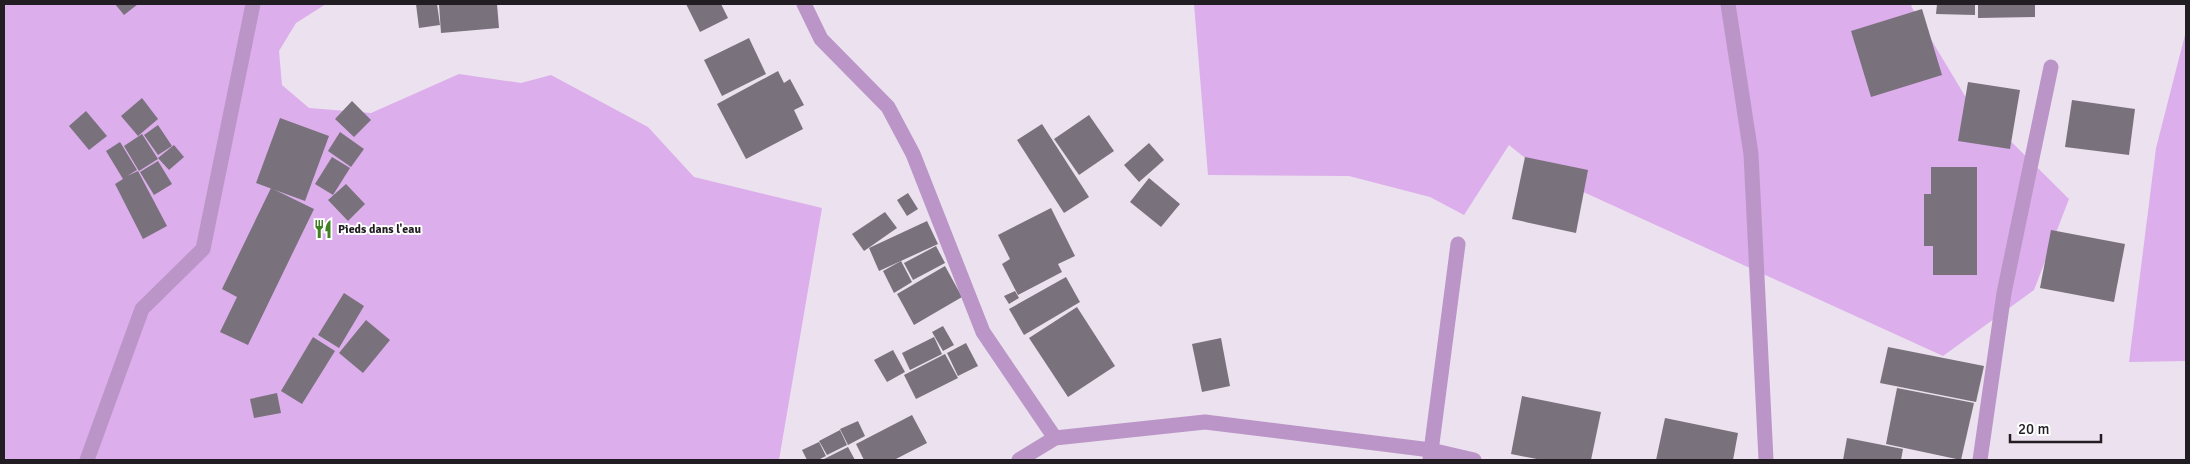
<svg xmlns="http://www.w3.org/2000/svg" width="2190" height="464" font-family="Signika,sans-serif">
<rect width="100%" height="100%" fill="#ece2ef"/>
<g fill="#dcaeeb">
<path d="M4,4H326L296,23L279,51L282,85L309,108L371,113L459,74L521,83L551,75L648,127L694,177L822,208L779,460H4Z"/>
<path d="M1194,4H1914L1911,6L1965,96L2069,199L2034,290L1943,356L1546,175L1509,145L1464,215L1430,197L1349,176L1208,175Z"/>
<path d="M2186,31V361L2129,362L2156,148Z"/>
</g>
<g fill="#79717c">
<path d="M115,4H138L124,15Z"/>
<path d="M416,4H437L440,25L419,28Z"/>
<path d="M439,4H497L499,28L441,33Z"/>
<path d="M686,4H721L728,18L700,32Z"/>
<path d="M1937,4H1975V15L1936,14Z"/>
<path d="M1978,4H2035V17L1978,18Z"/>
<path d="M1922,9L1942,75L1871,97L1851,31Z"/>
<path d="M749,38L766,74L722,96L704,60Z"/>
<path d="M778,71L784,83L790,79L804,105L794,110L803,129L746,159L717,104Z"/>
<path d="M1968,82L2020,90L2010,149L1958,141Z"/>
<path d="M142,98L158,119L138,136L121,116Z"/>
<path d="M2072,100L2135,109L2129,155L2065,147Z"/>
<path d="M352,101L371,120L354,137L335,119Z"/>
<path d="M86,111L107,136L89,150L69,126Z"/>
<path d="M1089,115L1114,151L1079,175L1054,139Z"/>
<path d="M280,118L329,136L305,201L256,183Z"/>
<path d="M1042,124L1089,197L1064,213L1017,140Z"/>
<path d="M158,125L172,146L158,155L144,135Z"/>
<path d="M340,132L364,149L351,167L328,151Z"/>
<path d="M142,134L158,159L139,171L124,146Z"/>
<path d="M120,142L137,170L127,176L138,171L167,226L143,239L115,184L123,179L106,151Z"/>
<path d="M1149,143L1164,160L1139,182L1124,165Z"/>
<path d="M174,145L184,157L169,170L158,158Z"/>
<path d="M332,157L350,168L333,195L315,184Z"/>
<path d="M1525,157L1588,170L1576,233L1512,219Z"/>
<path d="M158,161L172,184L154,195L140,172Z"/>
<path d="M1931,167H1977V275H1933V246H1924V194H1931Z"/>
<path d="M1149,178L1180,204L1161,227L1130,202Z"/>
<path d="M346,184L365,204L348,221L328,200Z"/>
<path d="M271,188L314,209L248,345L220,332L237,297L222,289Z"/>
<path d="M908,193L918,209L907,216L897,200Z"/>
<path d="M1051,208L1075,256L1058,264L1062,272L1018,295L1002,264L1010,259L998,235Z"/>
<path d="M885,212L897,228L864,251L852,234Z"/>
<path d="M927,221L938,244L879,271L869,248Z"/>
<path d="M2051,230L2125,244L2114,302L2040,288Z"/>
<path d="M936,246L945,263L913,280L904,263Z"/>
<path d="M901,261L912,282L894,293L883,271Z"/>
<path d="M945,266L962,297L914,325L897,294Z"/>
<path d="M1066,277L1080,302L1024,335L1009,309Z"/>
<path d="M1015,291L1019,298L1009,304L1004,296Z"/>
<path d="M344,293L364,306L339,348L318,335Z"/>
<path d="M1077,307L1115,366L1068,397L1029,338Z"/>
<path d="M366,320L390,340L363,373L339,353Z"/>
<path d="M943,326L954,345L943,351L932,332Z"/>
<path d="M313,337L335,351L302,404L281,391Z"/>
<path d="M934,337L942,354L910,370L902,353Z"/>
<path d="M1221,338L1230,386L1202,392L1192,344Z"/>
<path d="M966,343L978,366L958,376L947,353Z"/>
<path d="M1888,347L1984,366L1976,402L1880,383Z"/>
<path d="M893,350L905,372L887,382L874,360Z"/>
<path d="M945,354L958,378L916,399L904,375Z"/>
<path d="M1897,388L1974,403L1961,460L1886,444Z"/>
<path d="M277,393L281,413L254,418L250,399Z"/>
<path d="M1522,396L1601,412L1591,460H1542L1511,454Z"/>
<path d="M912,415L927,443L894,460H864L856,444Z"/>
<path d="M1665,418L1738,433L1733,460H1656Z"/>
<path d="M858,421L865,436L848,445L840,429Z"/>
<path d="M840,430L847,445L827,455L819,441Z"/>
<path d="M1847,438L1903,449L1901,460H1843Z"/>
<path d="M819,442L826,456L818,460H807L802,450Z"/>
<path d="M848,447L855,460H825L824,459Z"/>
</g>
<g fill="none" stroke-linecap="round" stroke-linejoin="round">
<g stroke="#bb95c8" stroke-width="15">
<path d="M804,4L821,39L888,107L913,154L983,332L1055,438"/>
<path d="M1728,4L1751,154L1766,460"/>
<path d="M1430,459L1458,244"/>
<path d="M87,460L142,309L203,249L253,4"/>
<path d="M1019,460L1055,438L1205,422L1431,450L1474,460"/>
<path d="M1980,460L2004,293L2051,67"/>
</g>
</g>
<defs>
<g id="restaurant-bare" transform="scale(1.5)"><path d="M-5-6h1v4h1v-4h1v4h1v-4h1v5L-1.5 .5V6h-2V.5L-5-1ZM5-6V6H3V1.5H1.5Q1.5-4 5-6Z" fill="#3f8020" stroke="#fff" stroke-width="2.5" paint-order="stroke"/></g>
</defs>
<g fill-rule="evenodd">
<use href="#restaurant-bare" x="323" y="229"/>
</g>
<g text-anchor="middle" dominant-baseline="central" stroke-width="4" stroke-linejoin="round" paint-order="stroke">
<g font-size="12" font-weight="bold" fill="#211d22" stroke="#fff" text-anchor="start">
<text x="338" y="229">Pieds dans l'eau</text>
</g>
</g>
<rect width="2190" height="464" fill="none" stroke="#211d22" stroke-width="10"/>
<path d="M2010 434v8h91v-8" fill="none" stroke="#211d22" stroke-width="2.5"/>
<text x="2018" y="434" font-size="15" fill="#211d22" stroke="#ffffff" stroke-width="4" paint-order="stroke">20 m</text>
</svg>
